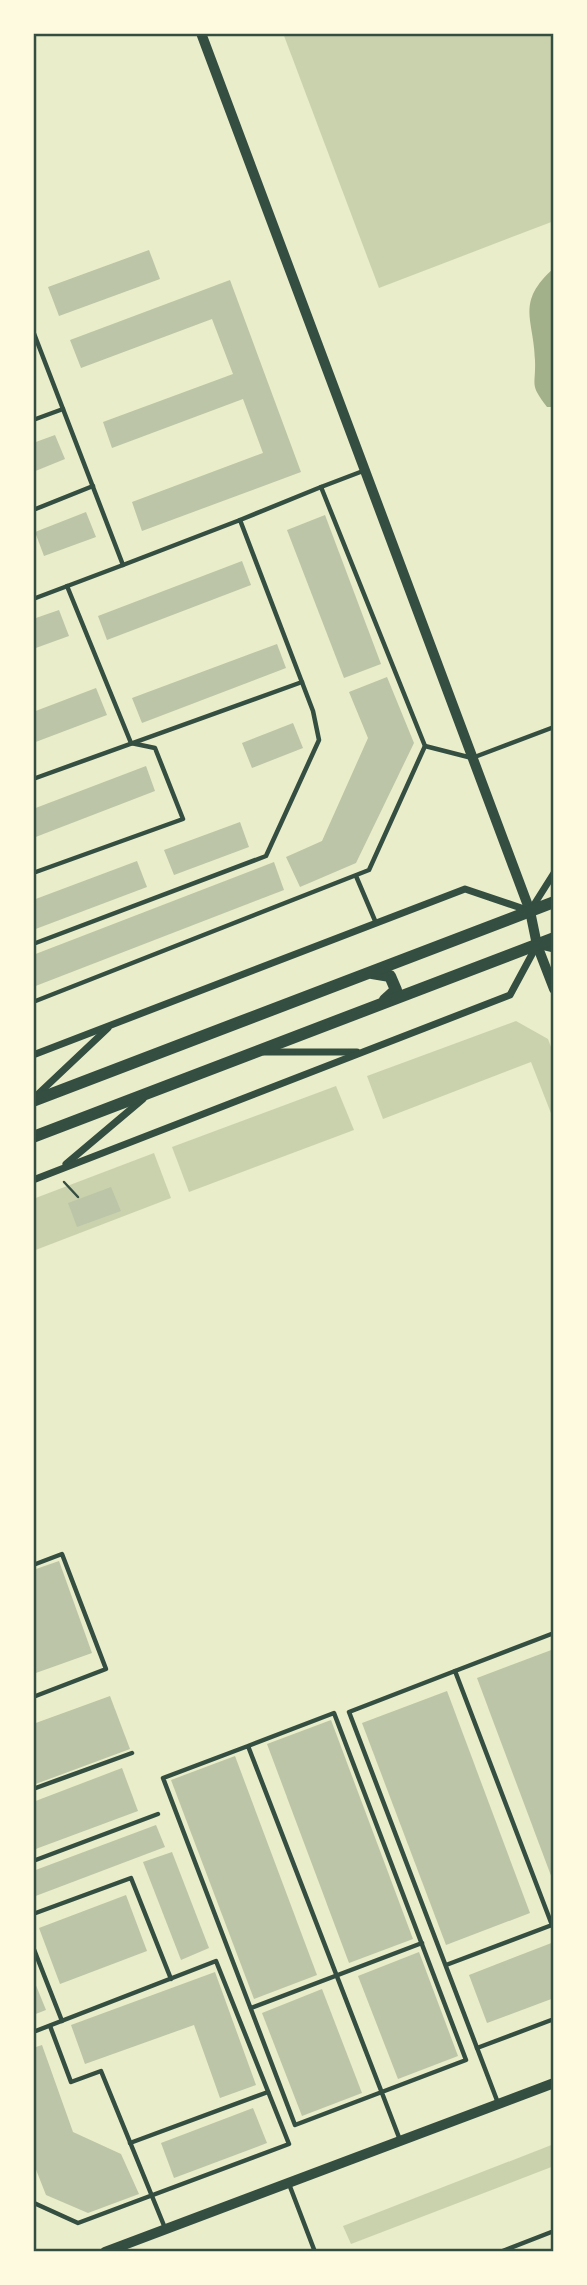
<svg xmlns="http://www.w3.org/2000/svg" width="587" height="2285" font-family="Signika,sans-serif">
<rect width="100%" height="100%" fill="#e9edc9"/>
<g fill="#cad2ad">
<path d="M283,33H554V221L379,288Z"/>
<path d="M516,1021L548,1039L554,1055V1121L531,1062L383,1119L367,1076Z"/>
<path d="M336,1086L354,1130L189,1192L172,1147Z"/>
<path d="M154,1153L171,1198L33,1251V1199Z"/>
<path d="M554,2144V2166L351,2244L343,2226Z"/>
</g>
<path fill="#a3b18a" d="M554,268V407H547C529,383 536,387 535,360C534,318 515,303 554,268Z"/>
<g fill="#bcc5a7">
<path d="M149,250L160,279L59,316L48,287Z"/>
<path d="M230,280L301,472L142,531L132,502L263,453L243,399L112,448L103,422L233,374L212,319L81,368L70,340Z"/>
<path d="M55,435L65,459L33,472V443Z"/>
<path d="M86,512L96,537L44,556L35,532Z"/>
<path d="M325,515L381,664L344,678L287,530Z"/>
<path d="M242,561L251,585L107,640L98,616Z"/>
<path d="M59,610L69,636L33,649V619Z"/>
<path d="M277,644L286,668L142,723L132,698Z"/>
<path d="M387,677L414,743L356,863L300,887L286,857L322,841L368,738L349,692Z"/>
<path d="M96,688L107,715L33,743V712Z"/>
<path d="M293,723L303,748L252,768L242,743Z"/>
<path d="M146,766L155,791L33,838V809Z"/>
<path d="M240,822L249,847L174,875L164,850Z"/>
<path d="M137,861L147,887L33,930V900Z"/>
<path d="M274,862L284,890L33,987V955Z"/>
<path d="M111,1187L121,1211L77,1227L68,1203Z"/>
<path d="M59,1561L92,1653L33,1674V1570Z"/>
<path d="M554,1649V1881H553L477,1678Z"/>
<path d="M447,1691L530,1913L446,1945L362,1723Z"/>
<path d="M110,1696L130,1749L33,1785V1724Z"/>
<path d="M331,1720L413,1939L349,1963L267,1744Z"/>
<path d="M235,1756L317,1975L254,1999L171,1780Z"/>
<path d="M122,1768L138,1811L33,1850V1802Z"/>
<path d="M156,1825L165,1847L33,1897V1871Z"/>
<path d="M172,1852L209,1948L181,1960L143,1862Z"/>
<path d="M126,1895L147,1951L60,1984L39,1928Z"/>
<path d="M554,1942V1998L487,2023L469,1975Z"/>
<path d="M419,1952L458,2056L398,2079L358,1976Z"/>
<path d="M215,1972L256,2085L220,2098L194,2025L85,2064L71,2025Z"/>
<path d="M33,1978L46,2010L33,2015Z"/>
<path d="M322,1989L362,2093L302,2116L262,2013Z"/>
<path d="M42,2045L73,2132L121,2154L139,2194L88,2213L46,2195L33,2162V2048Z"/>
<path d="M253,2108L267,2143L174,2178L161,2143Z"/>
</g>
<g fill="none" stroke-linecap="round" stroke-linejoin="round">
<path stroke="#344e41" stroke-width="2.5" d="M64,1182L78,1197"/>
<g stroke="#344e41" stroke-width="4.5">
<path d="M33,331L123,565L240,520L313,711L319,740L266,856L33,944"/>
<path d="M33,420L63,409"/>
<path d="M33,510L93,486"/>
<path d="M240,520L321,487"/>
<path d="M33,599L123,565"/>
<path d="M425,746L472,758L554,727"/>
<path d="M33,779L302,682"/>
<path d="M33,873L183,819L155,748L131,743L67,586"/>
<path d="M356,876L376,923"/>
<path d="M33,1002L369,870L425,746L321,487L363,471"/>
<path d="M33,1565L62,1554L106,1669L33,1697"/>
<path d="M455,1671L554,1633"/>
<path d="M248,1746L163,1778L295,2125L466,2060L334,1713L248,1746L382,2093L400,2140"/>
<path d="M33,1789L132,1753"/>
<path d="M33,1861L158,1814"/>
<path d="M33,1914L131,1878L171,1979"/>
<path d="M33,1947L62,2021"/>
<path d="M446,1965L552,1925L455,1671L349,1712L498,2103"/>
<path d="M251,2008L422,1943"/>
<path d="M50,2026L71,2082L101,2071L165,2228"/>
<path d="M33,2032L216,1961L289,2144L78,2223L34,2203L33,2200"/>
<path d="M477,2048L554,2019"/>
<path d="M130,2143L268,2092"/>
<path d="M289,2184L315,2252"/>
<path d="M500,2252L554,2231"/>
</g>
<g stroke="#344e41" stroke-width="7">
<path d="M264,1052H357"/>
<path d="M33,1055L465,889L530,911L554,873"/>
<path d="M35,1097L108,1028"/>
<path d="M66,1164L143,1099"/>
<path d="M33,1180L510,995L537,945L554,949"/>
</g>
<g stroke="#344e41" stroke-width="10">
<path d="M201,33L530,911L537,945L554,989"/>
<path d="M105,2252L554,2083"/>
</g>
<g stroke="#344e41" stroke-width="12">
<path d="M372,973L390,976L396,990L385,1000"/>
<path d="M33,1101L554,902"/>
<path d="M33,1137L554,938"/>
</g>
</g>
<rect width="587" height="2285" fill="none" stroke="#fefae0" stroke-width="70"/>
<rect x="35" y="35" width="517" height="2215" fill="none" stroke="#344e41" stroke-width="2.5"/>
</svg>
